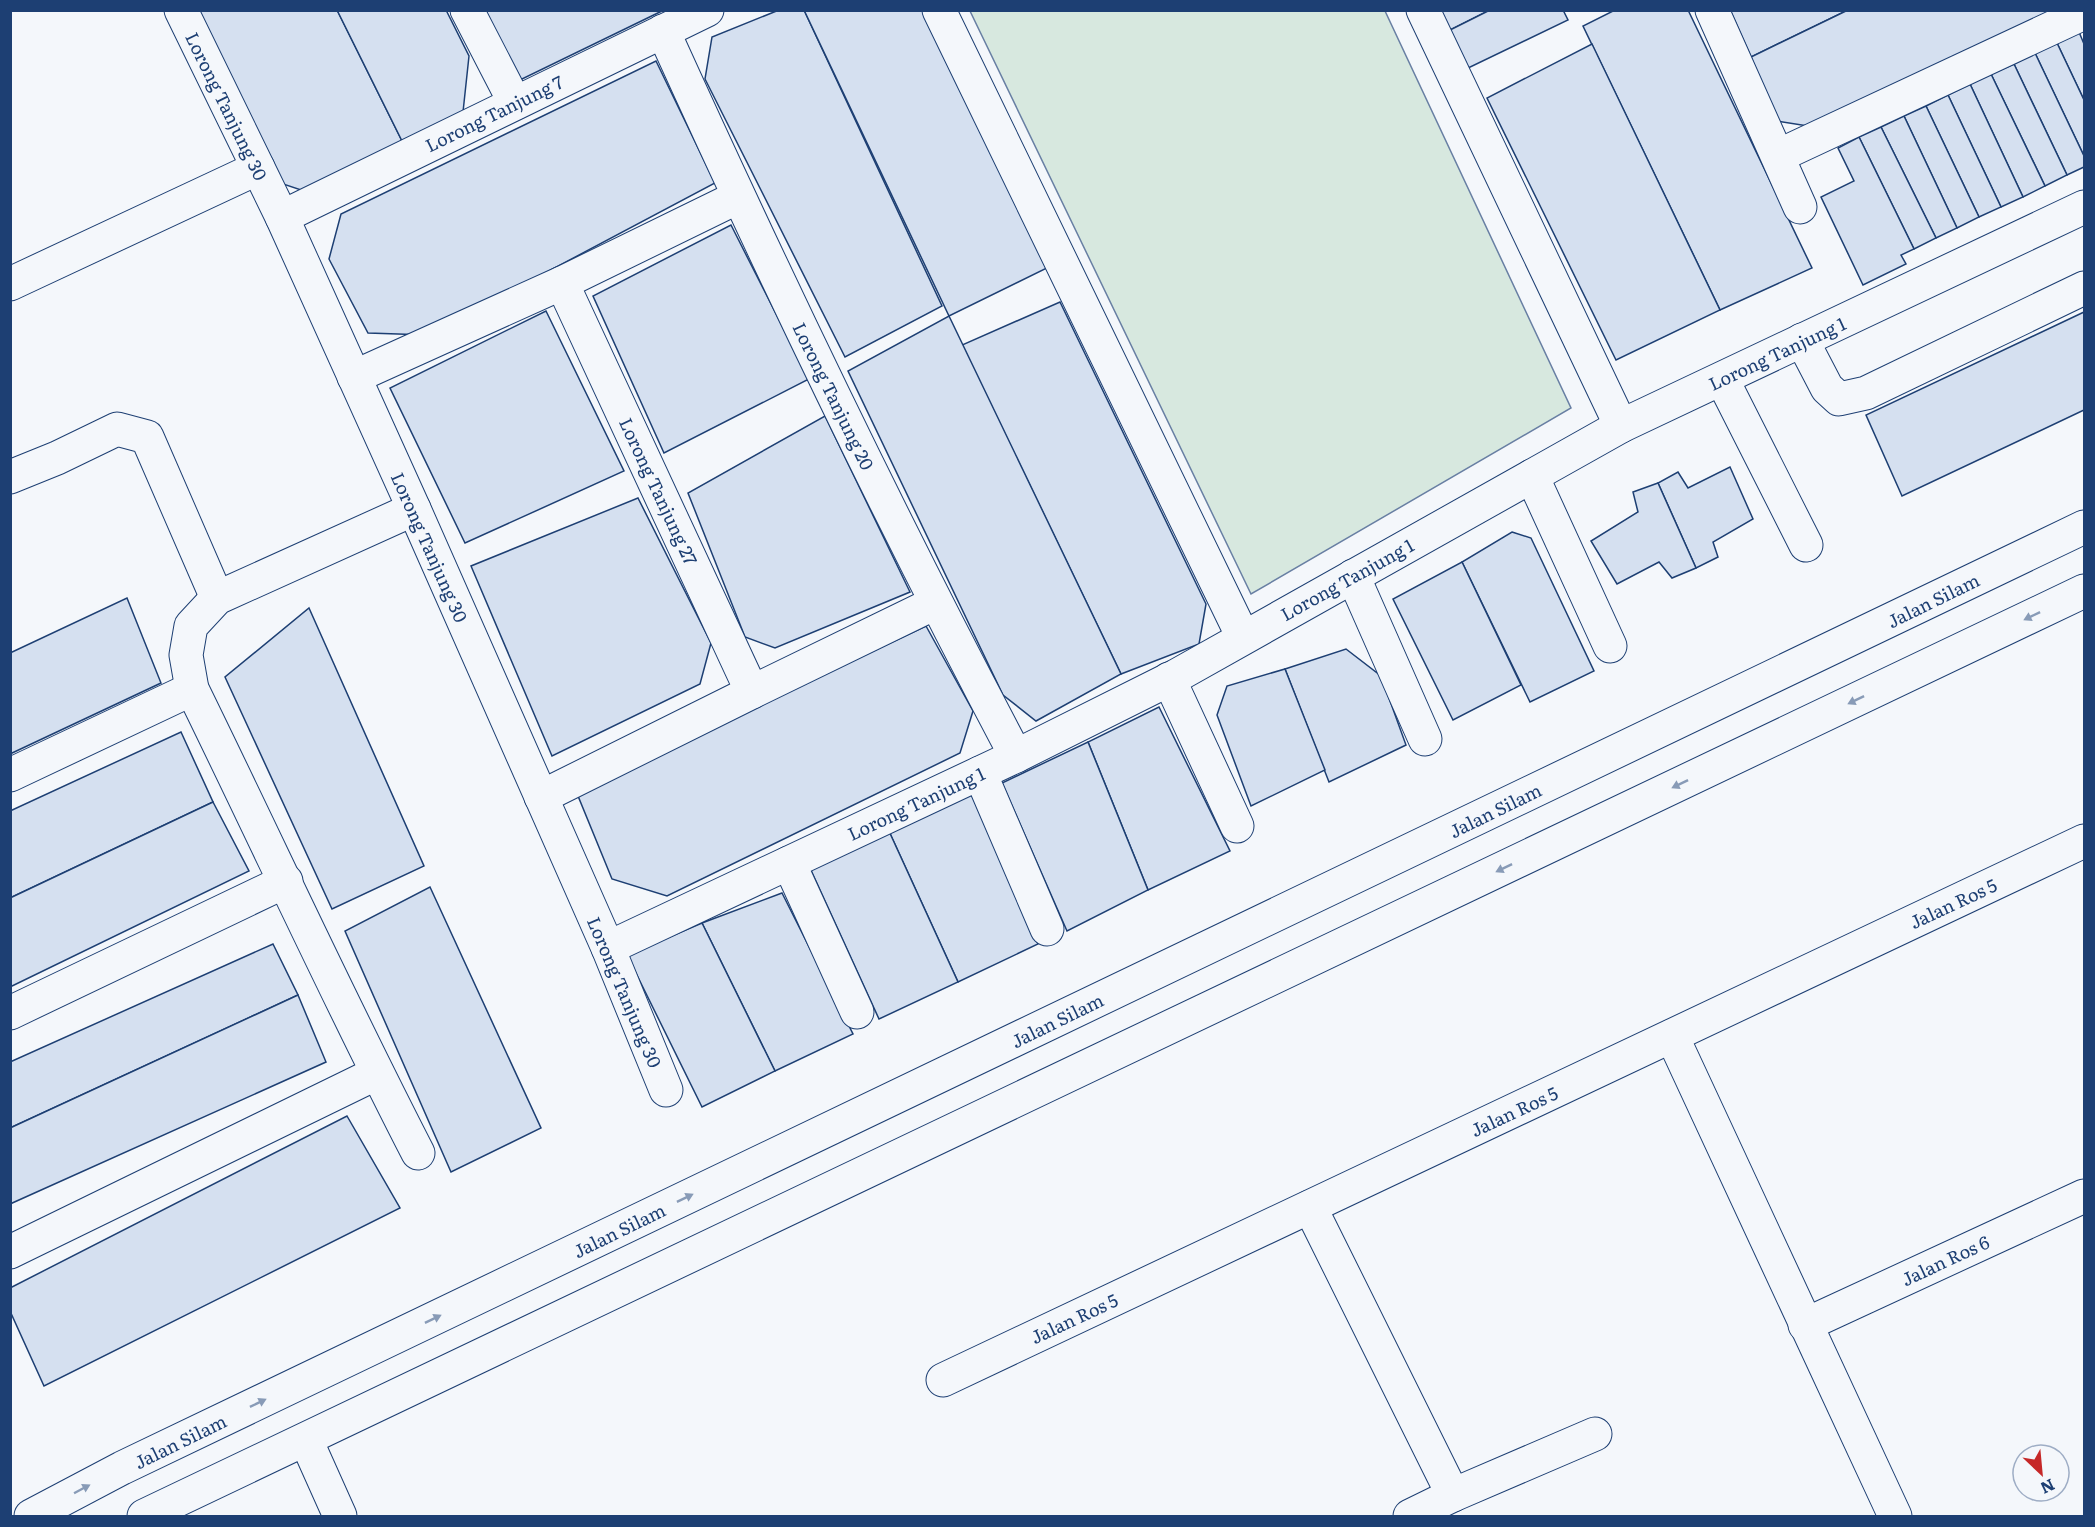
<svg xmlns="http://www.w3.org/2000/svg" width="2095" height="1527" font-family="Literata,serif">
<rect width="100%" height="100%" fill="#f4f7fb"/>
<path fill="#d7e8df" stroke="#687fa3" stroke-width="1.5" d="M970,11H1385L1571,408L1251,594Z"/>
<g fill="#d5e0f0" stroke="#1d3f73" stroke-width="1.5">
<path d="M197,10H337L403,143L316,195L280,183Z"/>
<path d="M337,10H446L469,56L463,112L403,143Z"/>
<path d="M485,10H664L520,80Z"/>
<path d="M779,10H804L942,306L845,357L705,79L712,37Z"/>
<path d="M804,10H924L1049,267L949,316Z"/>
<path d="M1435,10H1490L1446,32Z"/>
<path d="M1490,10H1563L1568,20L1464,70L1446,32Z"/>
<path d="M1615,10H1688L1812,268L1720,310L1583,26Z"/>
<path d="M1730,10H1848L1751,57Z"/>
<path d="M1848,10H2054L1808,126L1777,121L1751,57Z"/>
<path d="M2079,32L2084,44V100L2057,43Z"/>
<path d="M2057,43L2084,100V156L2035,53Z"/>
<path d="M1592,44L1720,310L1616,360L1487,98Z"/>
<path d="M2035,53L2084,156V167L2067,175L2014,64Z"/>
<path d="M656,61L715,183L428,335L368,333L329,259L341,214Z"/>
<path d="M2014,64L2067,175L2045,186L1991,74Z"/>
<path d="M1991,74L2045,186L2023,197L1970,84Z"/>
<path d="M1970,84L2023,197L2001,207L1948,95Z"/>
<path d="M1948,95L2001,207L1979,217L1926,106Z"/>
<path d="M1926,106L1979,217L1957,228L1904,116Z"/>
<path d="M1904,116L1957,228L1936,238L1881,127Z"/>
<path d="M1881,127L1936,238L1914,249L1859,137Z"/>
<path d="M1859,137L1914,249L1901,255L1906,264L1863,285L1821,197L1854,181L1838,148Z"/>
<path d="M731,225L809,379L664,453L593,296Z"/>
<path d="M1060,302L1206,604L1199,644L1121,674L962,345Z"/>
<path d="M546,311L624,471L465,543L390,388Z"/>
<path d="M2084,312V410L1902,496L1866,415Z"/>
<path d="M949,316L1121,674L1036,721L1003,695L848,371Z"/>
<path d="M825,416L910,592L775,648L745,637L688,493Z"/>
<path d="M1730,467L1753,519L1713,542L1718,557L1696,568L1658,483L1678,472L1688,488Z"/>
<path d="M1658,483L1696,568L1672,578L1659,562L1617,584L1591,541L1638,512L1633,492Z"/>
<path d="M638,498L711,643L700,684L552,756L471,566Z"/>
<path d="M1512,532L1531,538L1594,671L1530,702L1462,562Z"/>
<path d="M1462,562L1521,685L1453,720L1393,599Z"/>
<path d="M127,598L161,683L10,754V653Z"/>
<path d="M309,608L424,866L332,909L225,677Z"/>
<path d="M926,626L973,711L960,753L667,896L612,879L576,791Z"/>
<path d="M1346,649L1381,676L1406,745L1329,782L1285,669Z"/>
<path d="M1285,669L1325,770L1251,806L1217,715L1227,686Z"/>
<path d="M1159,707L1230,851L1148,890L1088,742Z"/>
<path d="M181,732L213,802L10,898V811Z"/>
<path d="M1088,742L1148,890L1067,931L1002,783Z"/>
<path d="M970,791L1038,944L958,982L888,829Z"/>
<path d="M213,802L249,871L10,987V898Z"/>
<path d="M888,829L958,982L879,1019L810,868Z"/>
<path d="M430,887L541,1128L451,1172L345,931Z"/>
<path d="M782,893L853,1034L775,1071L702,923Z"/>
<path d="M702,923L775,1071L702,1107L627,955Z"/>
<path d="M273,944L298,995L10,1128V1062Z"/>
<path d="M298,995L326,1062L10,1204V1128Z"/>
<path d="M347,1116L400,1208L44,1386L10,1311V1288Z"/>
</g>
<g fill="none" stroke-linecap="round" stroke-linejoin="round">
<g stroke="#1d3f73" stroke-width="35">
<g id="minor">
<path d="M181,10L282,217L414,509L608,948L666,1090"/>
<path d="M467,10L515,103"/>
<path d="M939,10L1243,637"/>
<path d="M1423,10L1621,426"/>
<path d="M1712,10L1800,207"/>
<path d="M663,31C774,276 890,518 1016,756"/>
<path d="M1778,156L2084,13"/>
<path d="M738,197L562,283L752,692L935,603"/>
<path d="M282,217L707,10"/>
<path d="M10,284L258,168"/>
<path d="M1802,340L1827,388L1839,399L1866,393L2084,288"/>
<path d="M354,377L562,283"/>
<path d="M1722,379L1806,545"/>
<path d="M1532,476L1610,646"/>
<path d="M10,477L57,458L117,429L147,437L217,598"/>
<path d="M414,509L217,598L191,626L186,655L192,689C268,844 339,1000 418,1153"/>
<path d="M1353,576L1425,739"/>
<path d="M1169,679L1237,826"/>
<path d="M980,773L1047,929"/>
<path d="M10,775L192,689"/>
<path d="M541,797L752,692"/>
<path d="M789,863L857,1012"/>
<path d="M608,948L1016,756L1176,676L1621,426L2084,207"/>
<path d="M10,1013L286,881"/>
<path d="M1672,1036L1895,1516"/>
<path d="M1310,1207L1453,1495"/>
<path d="M10,1252L377,1073"/>
<path d="M1805,1325L2084,1196"/>
<path d="M943,1380L2084,841"/>
<path d="M306,1440L340,1516"/>
<path d="M1410,1516L1453,1495L1595,1434"/>
</g>
</g>
<g stroke="#1d3f73" stroke-width="35">
<g id="trunk">
<path d="M31,1516L122,1468L2084,527"/>
<path d="M144,1516L2084,591"/>
</g>
</g>
<use href="#minor" stroke="#f4f7fb" stroke-width="33"/>
<use href="#trunk" stroke="#f4f7fb" stroke-width="33"/>
</g>
<defs><path id="oneway-solid" d="M-6-.8H1V-3.2L6.5 0L1 3.2V.8H-6Z" transform="scale(1.5)"/></defs>
<g fill="#889bb7">
<use href="#oneway-solid" transform="translate(2032 616) rotate(154)"/>
<use href="#oneway-solid" transform="translate(1856 700) rotate(154)"/>
<use href="#oneway-solid" transform="translate(1680 784) rotate(154)"/>
<use href="#oneway-solid" transform="translate(1504 868) rotate(154)"/>
<use href="#oneway-solid" transform="translate(685 1198) rotate(-26)"/>
<use href="#oneway-solid" transform="translate(433 1319) rotate(-26)"/>
<use href="#oneway-solid" transform="translate(258 1403) rotate(-26)"/>
<use href="#oneway-solid" transform="translate(82 1489) rotate(-28)"/>
</g>
<g text-anchor="middle" dominant-baseline="central" stroke-width="4.5" stroke-linejoin="round" paint-order="stroke">
<g font-size="18" fill="#1d3f73" stroke="#f4f7fb">
<text transform="translate(227 106) rotate(64)">Lorong Tanjung 30</text>
<text transform="translate(494 113) rotate(-26)">Lorong Tanjung 7</text>
<text transform="translate(1777 353) rotate(-25)">Lorong Tanjung 1</text>
<text transform="translate(834 396) rotate(64)">Lorong Tanjung 20</text>
<text transform="translate(659 491) rotate(65)">Lorong Tanjung 27</text>
<text transform="translate(430 547) rotate(66)">Lorong Tanjung 30</text>
<text transform="translate(1347 579) rotate(-29)">Lorong Tanjung 1</text>
<text transform="translate(1933 600) rotate(-26)">Jalan Silam</text>
<text transform="translate(916 803) rotate(-25)">Lorong Tanjung 1</text>
<text transform="translate(1495 810) rotate(-26)">Jalan Silam</text>
<text transform="translate(1953 903) rotate(-25)">Jalan Ros 5</text>
<text transform="translate(625 992) rotate(67)">Lorong Tanjung 30</text>
<text transform="translate(1057 1020) rotate(-26)">Jalan Silam</text>
<text transform="translate(1514 1111) rotate(-25)">Jalan Ros 5</text>
<text transform="translate(619 1230) rotate(-26)">Jalan Silam</text>
<text transform="translate(1945 1260) rotate(-25)">Jalan Ros 6</text>
<text transform="translate(1074 1318) rotate(-25)">Jalan Ros 5</text>
<text transform="translate(180 1441) rotate(-26)">Jalan Silam</text>
</g>
</g>
<rect width="2095" height="1527" fill="none" stroke="#1d3f73" stroke-width="24"/>
<g transform="translate(2041 1473) rotate(154)"><circle r="28" fill="#f4f7fb" stroke="#9eadc5" stroke-width="1.5"/>
<path d="M0-4.5L10 22L0 15L-10 22Z" fill="#c62828"/>
<text y="-9" font-size="16" font-weight="bold" text-anchor="middle" fill="#1d3f73">N</text>
</g>
</svg>
